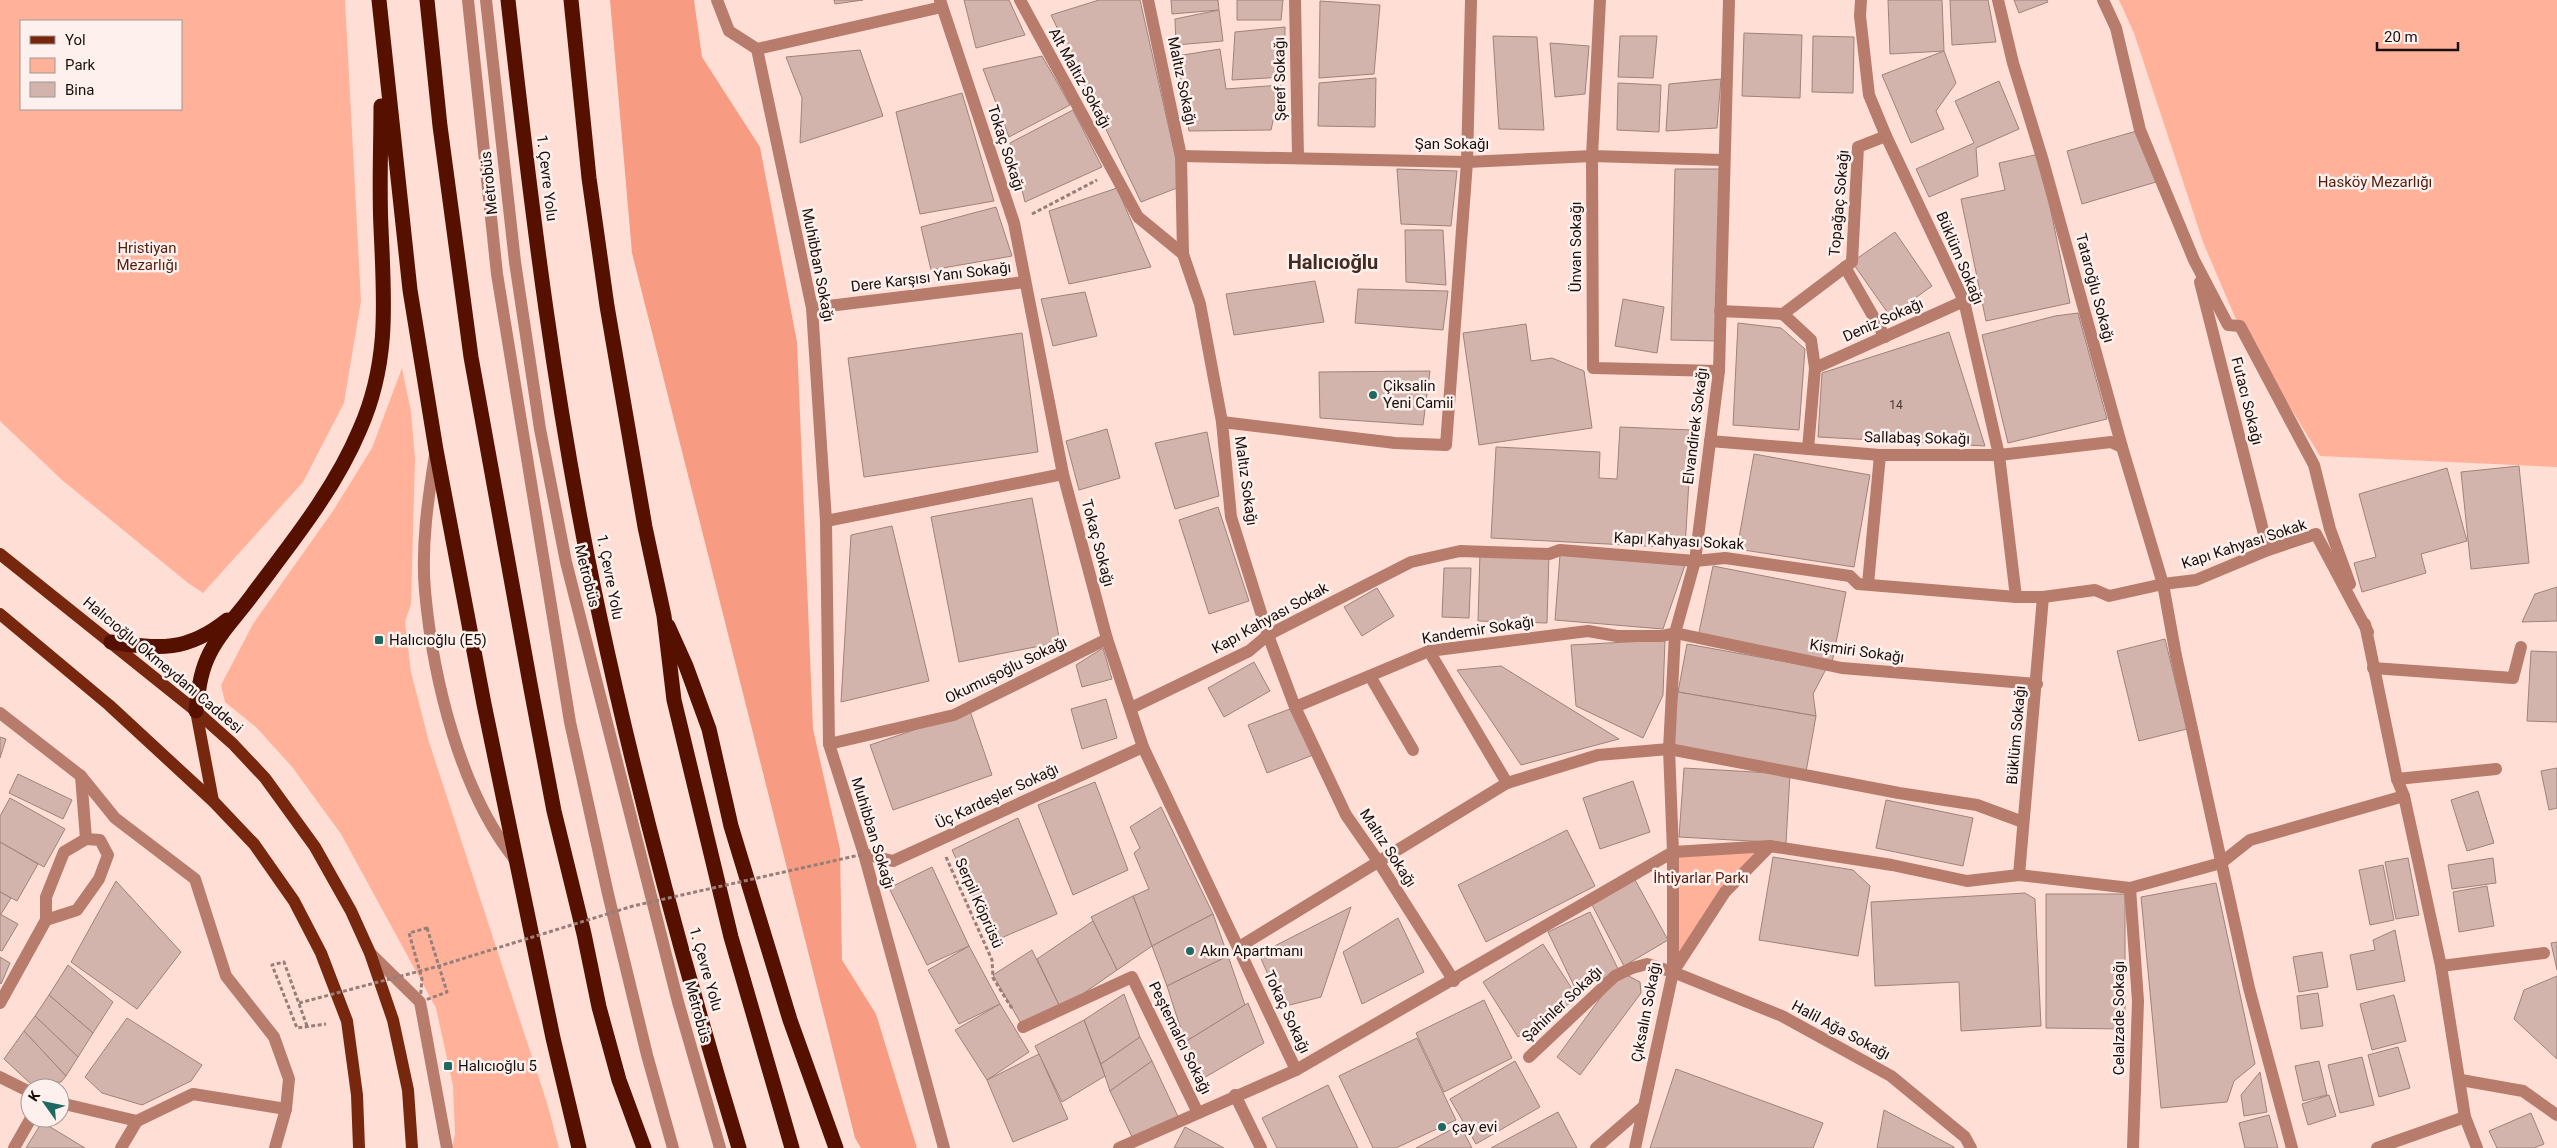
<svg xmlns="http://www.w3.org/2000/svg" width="2557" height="1148" font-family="Roboto,sans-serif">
<rect width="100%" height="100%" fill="#ffdfd5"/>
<g fill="#ffb19a" fill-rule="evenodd">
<path d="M0,0H345L361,301L344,403L303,482L203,593L188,583L62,480L0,421ZM181,21V109H21V21Z"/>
<path d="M2119,0H2557V467L2320,456L2235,317L2203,242L2134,33Z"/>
<path d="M402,368L411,412L415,458L411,604L405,622L411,672L429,742L547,1103L559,1148H452L455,1134L453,1086L436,1008L341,834L293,768L256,727L225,702L221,685L253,624L333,511L372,448Z"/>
<path d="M1770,846L1725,892L1673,972V852Z"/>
</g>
<path fill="#f79c83" d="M610,0H694L702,57L760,147L797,342L813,729L840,849L842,960L876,1014L917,1148H861L855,1138L632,253Z"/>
<g fill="#d3b4ac" stroke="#9f827a">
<path d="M834,0H863L835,4Z"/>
<path d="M964,0H1009L1025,35L976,48Z"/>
<path d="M1099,0H1140L1182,186L1141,202L1051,15Z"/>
<path d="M1171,0H1218L1219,10L1172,14Z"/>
<path d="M1237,0H1283L1281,20H1237Z"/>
<path d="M1888,0H1942L1944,51L1890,54Z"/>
<path d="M1950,0H1988L1996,42L1952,45Z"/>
<path d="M2014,0H2047L2048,2L2019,13Z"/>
<path d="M1320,1L1380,5L1374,74L1319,78Z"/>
<path d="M1219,10L1223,41L1176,45L1175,19Z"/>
<path d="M1285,27V77L1232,80L1235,32Z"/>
<path d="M1744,33L1802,35L1800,98L1742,96Z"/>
<path d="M1493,36L1537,37L1544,130L1499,129Z"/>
<path d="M1620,36H1657L1653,78L1618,77Z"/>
<path d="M1813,36L1854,37L1853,93L1812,92Z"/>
<path d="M1550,43L1589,46L1585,94L1555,97Z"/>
<path d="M1220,49L1226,89L1281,85L1271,130L1189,131L1177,56Z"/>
<path d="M860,50L883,116L800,143L802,98L786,57Z"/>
<path d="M1944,51L1956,83L1936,111L1944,129L1911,143L1882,75Z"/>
<path d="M1042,56L1070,105L1009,137L983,69Z"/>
<path d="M1376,78L1375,127L1318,126L1319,83Z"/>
<path d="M1721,79L1717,128L1666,131L1669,84Z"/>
<path d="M1999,81L2019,129L1976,148L1978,176L1929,197L1916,169L1974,143L1955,101Z"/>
<path d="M1618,83L1661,85L1659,132L1617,130Z"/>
<path d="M962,93L994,201L920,214L896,112Z"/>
<path d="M1073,110L1102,167L1025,202L1010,143Z"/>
<path d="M2140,130L2156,182L2082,204L2067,151Z"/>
<path d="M2039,154L2070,303L1986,321L1961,199L2005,190L1999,163Z"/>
<path d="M1397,169L1457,171L1451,226L1401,224Z"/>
<path d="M1675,169H1723L1719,341L1671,340Z"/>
<path d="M1117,188L1151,267L1069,284L1049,211Z"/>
<path d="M996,207L1012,256L931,270L921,227Z"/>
<path d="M1405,230H1443L1446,285L1406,282Z"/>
<path d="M1895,232L1932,286L1890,316L1852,262Z"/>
<path d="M1315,281L1324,322L1234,335L1226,294Z"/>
<path d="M1358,289L1448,291L1443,330L1355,323Z"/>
<path d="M1085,292L1097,336L1053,346L1041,299Z"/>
<path d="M1623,299L1664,307L1657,353L1615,346Z"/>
<path d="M2078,313L2107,419L2008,443L1982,335L2055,316Z"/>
<path d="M1738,323L1781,328L1805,349L1799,430L1733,425Z"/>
<path d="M1526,324L1531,361L1552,358L1584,371L1592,428L1479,445L1463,333Z"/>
<path d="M1949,332L1985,446L1818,437L1822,373Z"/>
<path d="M1022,333L1038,452L864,477L848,358Z"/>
<path d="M1430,371L1423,425L1320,418L1319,372Z"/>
<path d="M1620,427L1692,430L1685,548L1491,538L1496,447L1600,452L1599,478L1617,479Z"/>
<path d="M1107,429L1120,478L1079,490L1066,441Z"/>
<path d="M1207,432L1219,496L1175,509L1155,443Z"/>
<path d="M1754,454L1870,475L1854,567L1737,549Z"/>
<path d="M2519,466L2529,563L2471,569L2461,472Z"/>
<path d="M2447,468L2467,541L2421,554L2426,573L2362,592L2354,563L2376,557L2359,494Z"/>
<path d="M1032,498L1060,642L959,662L931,517Z"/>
<path d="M1218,507L1249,601L1209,614L1179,520Z"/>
<path d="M892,526L929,681L841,702L851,535Z"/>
<path d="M1480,552L1549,554L1547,623L1478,621Z"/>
<path d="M1560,555L1685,565L1663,629L1555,620Z"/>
<path d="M1713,566L1846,592L1832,663L1698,637Z"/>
<path d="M1444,568H1471L1469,618L1442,617Z"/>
<path d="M2557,587V621L2522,622L2535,594Z"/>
<path d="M1377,588L1394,616L1362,636L1344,607Z"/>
<path d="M2165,639L2187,729L2139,741L2117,651Z"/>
<path d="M1665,640L1663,695L1643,738L1576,706L1571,645Z"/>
<path d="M1687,644L1826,669L1813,694L1816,716L1678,692Z"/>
<path d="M1103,648L1112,679L1082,687L1076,665Z"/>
<path d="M2531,651L2557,652V722L2527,721Z"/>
<path d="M1254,662L1270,691L1224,717L1208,688Z"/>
<path d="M1501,666L1619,739L1521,765L1457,670Z"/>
<path d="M1678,692L1816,716L1806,772L1669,746Z"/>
<path d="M1106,699L1117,738L1082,749L1071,709Z"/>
<path d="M1295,707L1313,755L1267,773L1248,725Z"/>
<path d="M970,711L992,775L893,810L870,745Z"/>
<path d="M0,737L6,739L0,758Z"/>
<path d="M1684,768L1790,774L1786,843L1679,837Z"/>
<path d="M2557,768V808L2549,810L2541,771Z"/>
<path d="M18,774L72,800L63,819L9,793Z"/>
<path d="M1633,781L1650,832L1600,849L1583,798Z"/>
<path d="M1095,782L1128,870L1073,895L1038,805Z"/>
<path d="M2478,791L2494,843L2467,851L2451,800Z"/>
<path d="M10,798L65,829L44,867L0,842V816Z"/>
<path d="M1886,800L1973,818L1963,866L1876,848Z"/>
<path d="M1161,807L1213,914L1152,946L1133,896L1149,889L1134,853L1140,848L1130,827Z"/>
<path d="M1018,818L1057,914L994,941L952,850Z"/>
<path d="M1567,830L1595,886L1486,942L1458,885Z"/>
<path d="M0,842L38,864L17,901L0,892Z"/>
<path d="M1773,857L1853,870L1870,886L1858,956L1759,940Z"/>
<path d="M2408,858L2419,915L2396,919L2385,862Z"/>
<path d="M2493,858L2496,883L2452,889L2448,865Z"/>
<path d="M2383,865L2394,920L2370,925L2359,870Z"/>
<path d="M932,867L969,946L927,965L889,888Z"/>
<path d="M1635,880L1668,940L1624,966L1591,903Z"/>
<path d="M116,881L181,952L137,1009L71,962Z"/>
<path d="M2216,883L2255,1064L2234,1081L2227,1102L2161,1108L2141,897Z"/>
<path d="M2487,886L2494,926L2459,932L2453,892Z"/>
<path d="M0,892L11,898L1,914H0Z"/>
<path d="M2025,893L2035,899L2041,1026L1961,1031L1959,982L1875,986L1871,902Z"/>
<path d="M2046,894H2125V1029L2046,1028Z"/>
<path d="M1133,896L1152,946L1117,970L1091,917Z"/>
<path d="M1351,907L1321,997L1282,1007L1259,954Z"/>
<path d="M1590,912L1619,971L1577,992L1548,932Z"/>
<path d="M0,914L18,924L2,951L0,950Z"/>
<path d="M1213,914L1228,956L1167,986L1152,946Z"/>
<path d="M1398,918L1424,972L1362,1004L1343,952Z"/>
<path d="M1093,921L1117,970L1061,1009L1037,959Z"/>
<path d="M2395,930L2405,981L2357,990L2350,955L2375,950L2373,940Z"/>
<path d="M2557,942V970L2551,943Z"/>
<path d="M1543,944L1578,998L1518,1037L1483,982Z"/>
<path d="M969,946L1000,1004L959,1024L928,970Z"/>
<path d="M1032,950L1061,1009L1023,1027L993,975Z"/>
<path d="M2322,952L2328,987L2299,992L2293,957Z"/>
<path d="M1228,956L1245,1005L1185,1042L1167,986Z"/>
<path d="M0,957L10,963L1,984L0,983Z"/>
<path d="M68,965L113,1002L93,1033L49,995Z"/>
<path d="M1625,974L1640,982L1641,993L1580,1075L1557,1057L1615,978Z"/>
<path d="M2557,976V1059L2514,1019L2524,990Z"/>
<path d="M2318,993L2323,1026L2301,1029L2297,996Z"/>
<path d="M1124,994L1140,1037L1101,1064L1084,1020Z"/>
<path d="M49,995L93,1033L78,1057L35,1016Z"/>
<path d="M2394,995L2406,1041L2372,1050L2360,1004Z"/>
<path d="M1484,1000L1512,1058L1444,1092L1416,1033Z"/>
<path d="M1248,1003L1264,1043L1202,1079L1185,1042Z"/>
<path d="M1000,1004L1029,1052L987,1080L955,1030Z"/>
<path d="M35,1016L78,1057L66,1076L24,1031Z"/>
<path d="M127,1018L202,1065L191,1081L142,1105L102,1093L85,1077Z"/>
<path d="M1084,1020L1105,1076L1062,1102L1035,1046Z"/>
<path d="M24,1031L66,1076L61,1082L31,1084L4,1059Z"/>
<path d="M1140,1037L1152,1061L1110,1091L1101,1064Z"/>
<path d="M1417,1038L1456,1120L1396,1148H1373L1339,1076Z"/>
<path d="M2398,1047L2410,1088L2379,1097L2368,1055Z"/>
<path d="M1039,1054L1068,1119L1013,1142L987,1080Z"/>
<path d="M2362,1057L2374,1105L2340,1113L2328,1065Z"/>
<path d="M1152,1061L1180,1121L1134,1141L1110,1091Z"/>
<path d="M1515,1061L1540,1107L1476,1144L1450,1099Z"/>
<path d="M2319,1061L2327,1095L2303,1101L2295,1066Z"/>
<path d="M1676,1069L1823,1123L1813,1148H1650Z"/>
<path d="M2260,1072L2267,1112L2244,1116L2241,1095Z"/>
<path d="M1328,1085L1358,1148H1277L1262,1118Z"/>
<path d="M2329,1095L2336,1116L2308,1125L2302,1104Z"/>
<path d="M1884,1110L1954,1147V1148H1877Z"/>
<path d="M1558,1112L1577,1148H1491Z"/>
<path d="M2531,1113L2544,1144L2534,1148H2497L2489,1131Z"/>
<path d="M2269,1115L2278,1148H2245L2239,1123Z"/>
<path d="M42,1122L85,1148H26Z"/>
<path d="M1460,1125L1472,1148H1416Z"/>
<path d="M1185,1127L1224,1148H1174Z"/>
</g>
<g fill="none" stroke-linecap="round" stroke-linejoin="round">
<g stroke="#957f78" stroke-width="3" stroke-dasharray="4 2.5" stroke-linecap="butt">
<path d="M1032,214L1097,180"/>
<path d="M946,857L992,960L993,978L1013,1010"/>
<path d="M427,928L447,992L420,1002L422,979L409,933Z"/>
<path d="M307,1026L284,962L272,965L297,1028L326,1024"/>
</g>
<g stroke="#b87c6c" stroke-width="12">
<path d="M468,0L497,274L570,722L608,894L647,1055L673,1148"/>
<path d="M486,0L515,262L540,429L566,562L678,1002L720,1148"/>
<path d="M717,0L729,31L757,49"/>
<path d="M940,0L1014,223L1063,474L1107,639L1143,747L1296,1070"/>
<path d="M1020,0L1138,217L1183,254"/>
<path d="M1148,0L1181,156L1183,254L1200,304L1222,422L1231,517L1268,635L1295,707L1346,815L1378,861L1454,981"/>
<path d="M1295,0L1298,157"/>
<path d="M1600,0L1592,156L1593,368L1719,371"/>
<path d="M1861,0L1860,16L1869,95L1886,136L1964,301L1999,455L2016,597"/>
<path d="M1998,0L2013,63L2043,161L2122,447L2163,584L2176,656L2249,988L2292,1148"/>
<path d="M2103,0L2116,28L2140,130L2194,260L2228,325L2240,326L2314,465L2330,529L2350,584"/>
<path d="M757,49L812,308L826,521L829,744L864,854L944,1148"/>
<path d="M757,49L942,7"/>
<path d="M1181,156L1467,162L1592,156L1723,160"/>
<path d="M1845,267L1885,337"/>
<path d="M2200,282L2268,550"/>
<path d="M812,308L1025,282"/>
<path d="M1720,311L1783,314L1852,262L1858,147L1886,136"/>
<path d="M1783,314L1811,340L1815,368L1808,449"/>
<path d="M1815,368L1964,301"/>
<path d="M1222,422L1395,443L1446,445L1467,162L1471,0"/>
<path d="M1710,441L1880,455H1999L2111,442L2122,447"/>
<path d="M435,455C428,499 421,546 425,591C433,679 460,793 517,862"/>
<path d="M826,521L1063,474"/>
<path d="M1868,584L1880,455"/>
<path d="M2365,624L2397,779L2404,796L2441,966L2465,1117L2477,1148"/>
<path d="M1429,651L1507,783"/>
<path d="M2373,668L2513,678L2521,647"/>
<path d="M1370,676L1413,750"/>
<path d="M1295,707L1429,651L1588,631L1617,636H1662L1675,633L1842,668L2037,684"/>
<path d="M1131,708L1249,651L1268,635L1411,562L1460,551L1549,554L1560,550L1695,561L1725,558L1850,576L1858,584L2016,597H2043L2095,590L2109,596L2163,584L2196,580L2268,550L2316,534L2368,632"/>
<path d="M0,713L81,776L115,818L195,879L226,976L274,1037L289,1079L286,1109"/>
<path d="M829,744L954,715L1107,639"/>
<path d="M81,776L86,839"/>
<path d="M2397,779L2496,769"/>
<path d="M864,854L893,861L1143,747"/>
<path d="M2019,875L2043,597"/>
<path d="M2130,888L2138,1001L2133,1148"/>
<path d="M1239,947L1507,783L1598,755L1669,749L1899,793L1977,805L2023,822"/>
<path d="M370,953L420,1002L447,1148"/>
<path d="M2441,966L2544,953"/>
<path d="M1673,972L1725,892L1770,846"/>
<path d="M0,1003L46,920V897L64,852L86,839L100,840L108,855L99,879L77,910L46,920"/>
<path d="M1023,1027L1132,977L1198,1113"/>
<path d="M1529,1057L1615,976L1632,968L1647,964L1673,972L1782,1016L1891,1076L1965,1137L1971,1148"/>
<path d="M0,1077L30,1092"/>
<path d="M2461,1080L2523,1091L2557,1115"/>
<path d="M1235,1095L1261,1148"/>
<path d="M60,1103L137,1121L193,1094L286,1109L275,1148"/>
<path d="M14,1148L31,1118"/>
<path d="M121,1148L137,1121"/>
<path d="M1119,1148L1296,1070L1673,852L1770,846L1892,865L1967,881L2019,875L2130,888L2221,863L2250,840L2404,796"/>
<path d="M1596,1148L1643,1107"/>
<path d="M1635,1148L1673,972V852L1669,749L1675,633L1695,561L1719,371L1729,0"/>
<path d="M2377,1148L2465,1117"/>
</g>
<g stroke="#78270f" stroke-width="12">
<path d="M0,554L196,711L233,744L265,778L315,847L351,911L370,953L393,1020L408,1090L412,1148"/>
<path d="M0,614L109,705L214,802L254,844L294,901L321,953L347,1021L357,1095L359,1148"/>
<path d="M196,711L213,801"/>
</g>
<g stroke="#561000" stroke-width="15">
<path d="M379,0L410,290L436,450L484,704L553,1038L579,1148"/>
<path d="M427,0L440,126L471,357L531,689L554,811L584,934L599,1007L619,1080L644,1148"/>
<path d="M508,0C531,207 556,414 600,618C638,796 686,973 739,1148"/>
<path d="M571,0L589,178L607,306L645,527L664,616L674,700L731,937L792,1148"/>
<path d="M668,626L686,666L709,729L731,826L762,928L790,1020L836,1148"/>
<path d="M111,642C160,649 187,652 227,620"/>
<path d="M196,711C198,693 200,675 207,659C217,635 238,615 253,594C292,542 335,489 360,429C390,361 384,299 381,228C379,187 381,147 381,106"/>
</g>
<path stroke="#957f78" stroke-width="3" stroke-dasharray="4 2.5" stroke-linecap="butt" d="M299,1003L439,966L633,906L864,854"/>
</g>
<g fill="#1e6962" stroke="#fef1ed" stroke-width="2">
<circle cx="1373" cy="395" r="5"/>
<rect x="374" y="635" width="10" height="10" rx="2.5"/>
<circle cx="1190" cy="951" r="5"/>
<rect x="443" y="1061" width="10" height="10" rx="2.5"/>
<circle cx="1442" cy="1127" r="5"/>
</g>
<g text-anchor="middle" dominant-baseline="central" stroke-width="5" stroke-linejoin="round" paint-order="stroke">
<g font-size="12" fill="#483834">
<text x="1896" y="405">14</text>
</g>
<g font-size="15" fill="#190f0c" stroke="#fef1ed">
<text transform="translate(1080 78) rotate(61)">Alt Maltız Sokağı</text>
<text transform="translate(1280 79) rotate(-91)">Şeref Sokağı</text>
<text transform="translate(1182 81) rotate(78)">Maltız Sokağı</text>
<text x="1452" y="144">Şan Sokağı</text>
<text transform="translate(1006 148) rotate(72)">Tokaç Sokağı</text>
<text transform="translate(547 178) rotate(83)">1. Çevre Yolu</text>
<text transform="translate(489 183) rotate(-96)">Metrobüs</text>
<text transform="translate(1839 203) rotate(-85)">Topağaç Sokağı</text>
<text transform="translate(1576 247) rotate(-90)">Ünvan Sokağı</text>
<text transform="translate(1960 258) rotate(67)">Büklüm Sokağı</text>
<text transform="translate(818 265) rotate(79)">Muhibban Sokağı</text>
<text transform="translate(931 277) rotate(-7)">Dere Karşısı Yanı Sokağı</text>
<text transform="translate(2095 288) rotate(75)">Tataroğlu Sokağı</text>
<text transform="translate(1883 320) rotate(-24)">Deniz Sokağı</text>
<text transform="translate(2247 401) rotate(76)">Futacı Sokağı</text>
<text transform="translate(1695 426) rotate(-83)">Elvandirek Sokağı</text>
<text transform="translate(1917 438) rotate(1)">Sallabaş Sokağı</text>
<text transform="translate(1246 481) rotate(82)">Maltız Sokağı</text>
<text transform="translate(1679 541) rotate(3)">Kapı Kahyası Sokak</text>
<text transform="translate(1098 543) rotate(75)">Tokaç Sokağı</text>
<text transform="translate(2244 544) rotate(-18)">Kapı Kahyası Sokak</text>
<text transform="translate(587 576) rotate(76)">Metrobüs</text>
<text transform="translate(610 577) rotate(79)">1. Çevre Yolu</text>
<text transform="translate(1270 618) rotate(-29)">Kapı Kahyası Sokak</text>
<text transform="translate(1478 630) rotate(-9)">Kandemir Sokağı</text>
<text transform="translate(1857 651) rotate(8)">Kişmiri Sokağı</text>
<text transform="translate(163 665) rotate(40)">Halıcıoğlu Okmeydanı Caddesi</text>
<text transform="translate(1006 670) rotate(-26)">Okumuşoğlu Sokağı</text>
<text transform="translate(2016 735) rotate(-85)">Büklüm Sokağı</text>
<text transform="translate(997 796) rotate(-25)">Üç Kardeşler Sokağı</text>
<text transform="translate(873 833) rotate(73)">Muhibban Sokağı</text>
<text transform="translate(1388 848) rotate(57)">Maltız Sokağı</text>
<text transform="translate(979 903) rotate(66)">Serpil Köprüsü</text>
<text transform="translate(706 969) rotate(74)">1. Çevre Yolu</text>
<text transform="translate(1562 1004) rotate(-43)">Şahinler Sokağı</text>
<text transform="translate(698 1012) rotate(75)">Metrobüs</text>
<text transform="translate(1287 1012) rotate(65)">Tokaç Sokağı</text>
<text transform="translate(1646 1012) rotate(-79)">Çıksalın Sokağı</text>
<text transform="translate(2119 1018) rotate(-90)">Celalzade Sokağı</text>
<text transform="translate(1841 1030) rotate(28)">Halil Ağa Sokağı</text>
<text transform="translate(1180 1038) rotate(64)">Peştemalcı Sokağı</text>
</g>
<g font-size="15" fill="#551d0e" stroke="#fef1ed">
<text x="2375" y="182">Hasköy Mezarlığı</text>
<text x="147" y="248">Hristiyan<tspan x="147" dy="17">Mezarlığı</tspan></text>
<text x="1701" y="878">İhtiyarlar Parkı</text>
</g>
<g font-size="15" fill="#190f0c" stroke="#fef1ed" text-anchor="start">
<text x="1383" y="386">Çiksalin<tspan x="1383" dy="17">Yeni Camii</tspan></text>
<text x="389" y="640">Halıcıoğlu (E5)</text>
<text x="1200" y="951">Akın Apartmanı</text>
<text x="458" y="1066">Halıcıoğlu 5</text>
<text x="1452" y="1127">çay evi</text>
</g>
<g font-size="20" font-weight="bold" fill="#432b24" stroke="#fef1ed">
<text x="1333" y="262">Halıcıoğlu</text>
</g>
</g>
<rect x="20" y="20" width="162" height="90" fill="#fef1ed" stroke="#a29793"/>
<rect x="30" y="36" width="25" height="8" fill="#78270f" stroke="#a29793"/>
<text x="65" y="45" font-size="15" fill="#190f0c">Yol</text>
<rect x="30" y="58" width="25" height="15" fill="#ffb19a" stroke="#a29793"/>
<text x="65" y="70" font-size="15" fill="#190f0c">Park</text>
<rect x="30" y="82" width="25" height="15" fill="#d3b4ac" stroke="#a29793"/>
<text x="65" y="95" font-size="15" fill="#190f0c">Bina</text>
<g transform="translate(45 1103) rotate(303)"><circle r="24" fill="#fef1ed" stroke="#a29793"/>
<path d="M0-4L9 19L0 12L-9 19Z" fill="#1e6962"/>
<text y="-8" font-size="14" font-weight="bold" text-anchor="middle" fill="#190f0c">K</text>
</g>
<path d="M2377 42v8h81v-8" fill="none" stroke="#190f0c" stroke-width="2.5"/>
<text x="2384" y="42" font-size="15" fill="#190f0c" stroke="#fef1ed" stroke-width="4" paint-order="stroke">20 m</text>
</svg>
